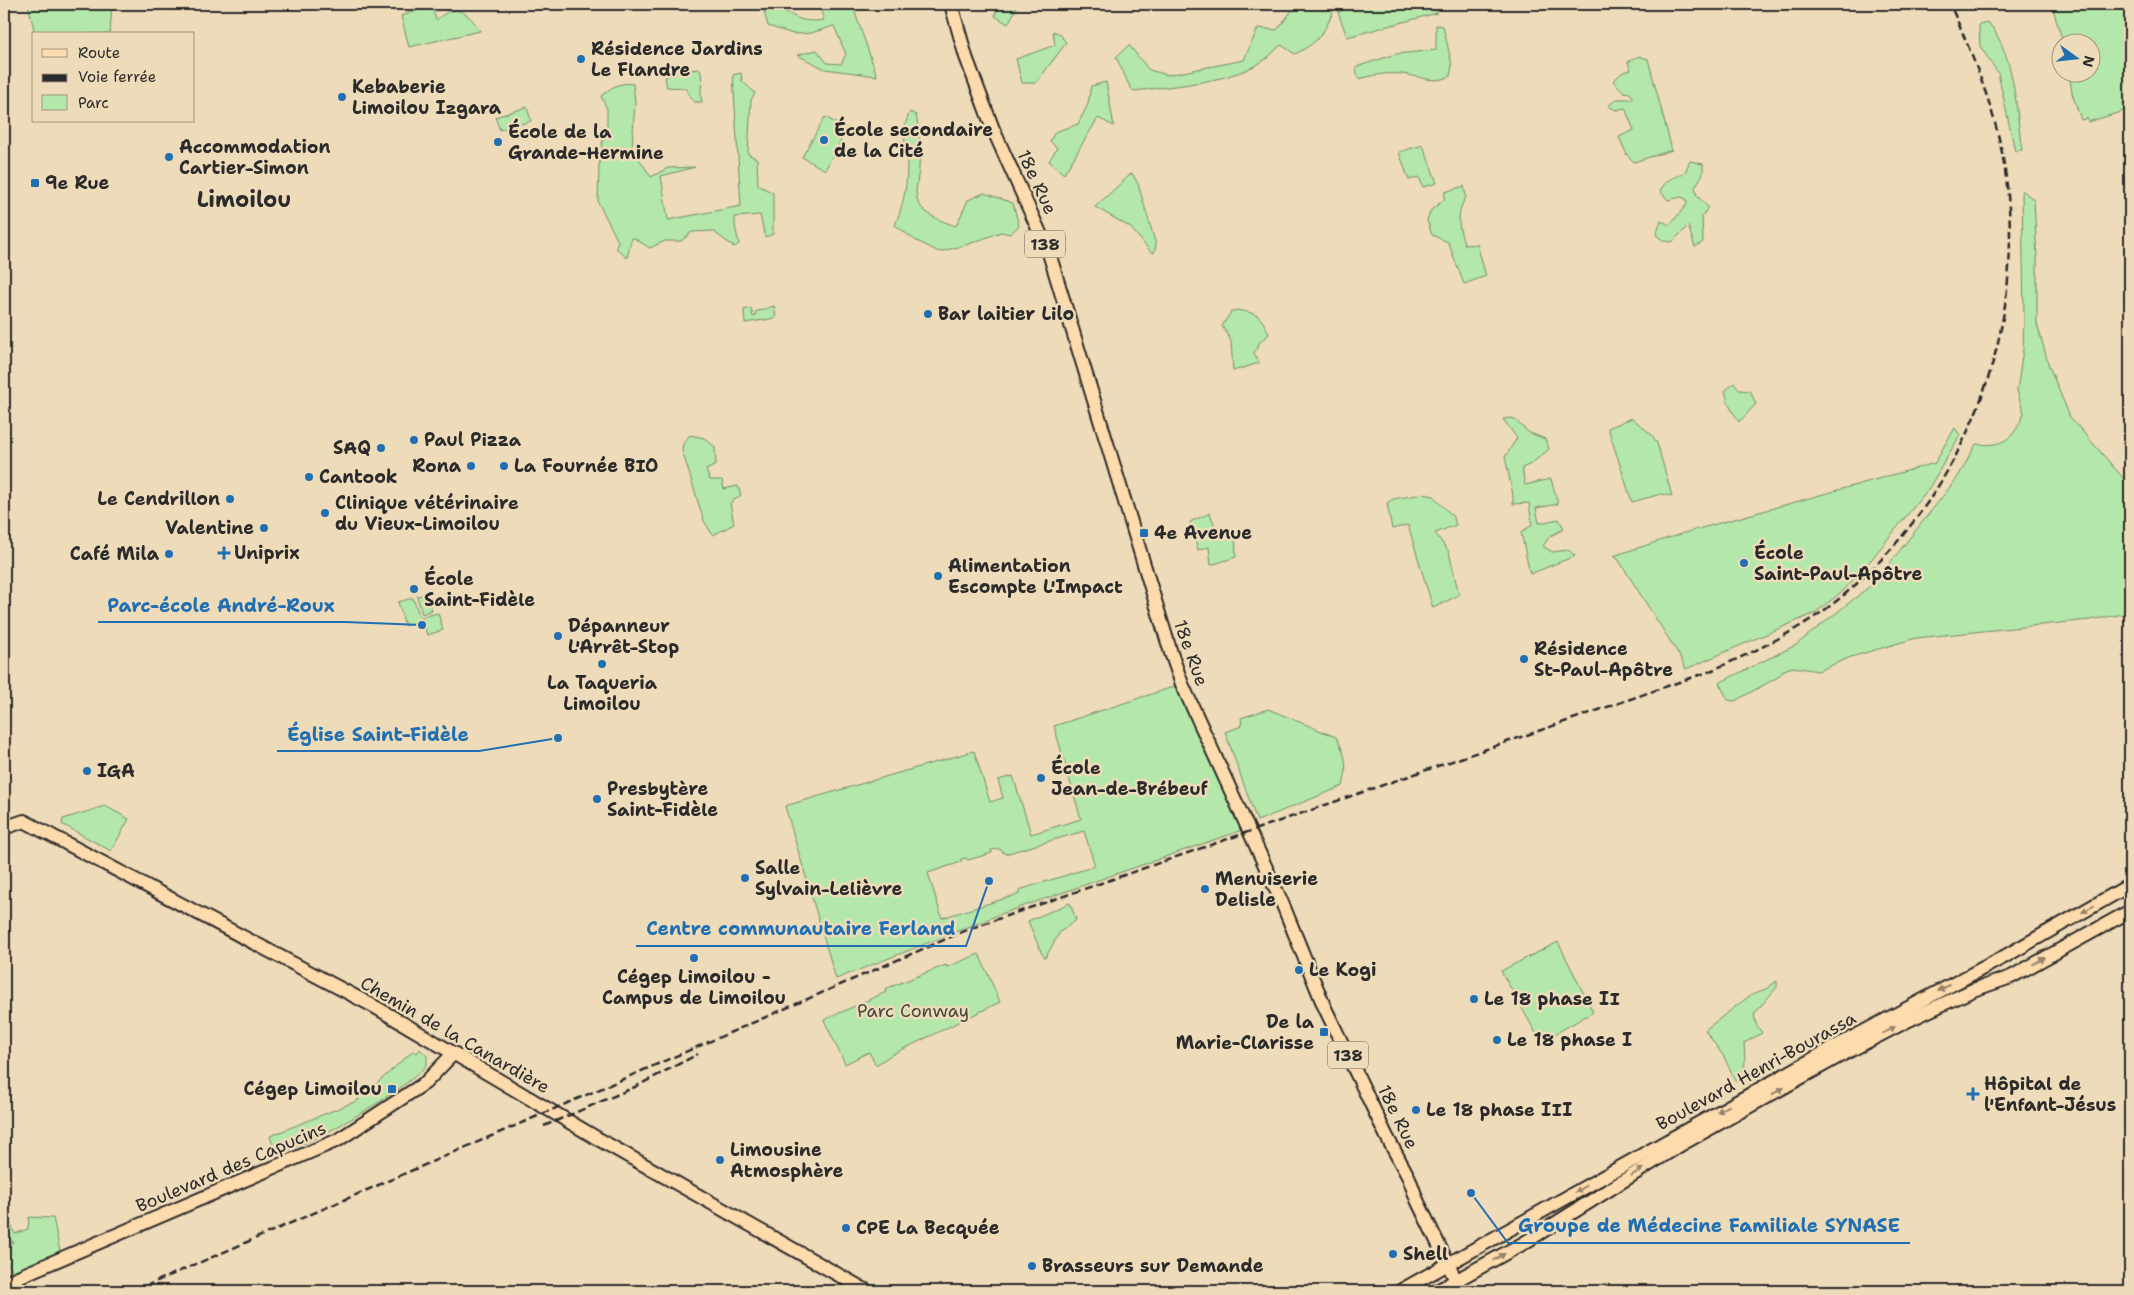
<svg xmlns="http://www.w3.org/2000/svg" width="2134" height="1295" font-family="'Shantell Sans',sans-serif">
<rect width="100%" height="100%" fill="#eedbb9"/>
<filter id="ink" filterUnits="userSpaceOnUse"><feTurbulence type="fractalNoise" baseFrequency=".02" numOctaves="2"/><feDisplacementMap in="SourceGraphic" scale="10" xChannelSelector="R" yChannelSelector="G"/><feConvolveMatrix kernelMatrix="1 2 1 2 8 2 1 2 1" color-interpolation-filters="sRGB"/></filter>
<g filter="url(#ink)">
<g fill="#b3e8aa" stroke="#6f8a6a" fill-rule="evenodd">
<path d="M28,4H112L110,34H35Z"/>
<path d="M421,4H431L436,20C440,17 446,12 451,11C463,7 474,21 480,31L409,47L401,16L422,9Z"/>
<path d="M778,4C793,19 804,23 824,20L820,7L825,4H852L877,76L825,69L797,55L817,50L827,63L841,64L846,54L834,26L811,33L793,34L768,26L764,11Z"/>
<path d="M997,4H1015L1016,9L1008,24L995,16Z"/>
<path d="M1297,4H1329L1333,12C1323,35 1317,43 1295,54L1281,45C1276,49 1272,54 1267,58C1237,82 1172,86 1134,91L1130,87L1116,57L1129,45L1149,70L1168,75L1244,60L1258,28L1277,30Z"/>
<path d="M1362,4H1433L1437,13L1347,37L1338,12Z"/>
<path d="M2050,4H2130V109L2088,122L2087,118L2081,120L2072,93L2069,73L2092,72V42H2063L2053,9Z"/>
<path d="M1988,22C2015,54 2016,110 2022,150L2015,151L1998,73L1980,46L1979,24Z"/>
<path d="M1436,25L1443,26L1452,65L1450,76C1434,85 1418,75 1401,74C1386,72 1372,76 1358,79L1356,67L1396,54L1436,50Z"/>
<path d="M1053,31L1060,34L1066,43L1036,83H1022L1016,59L1055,45Z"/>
<path d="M1639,56L1648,59L1672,150L1634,162L1627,155L1619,137L1634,130L1625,108L1616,110L1608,106L1617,99H1634L1630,93L1624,92L1613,81L1623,72L1631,70L1628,62Z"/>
<path d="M700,69C704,82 699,90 702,102H694L685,88L667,87L665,77L680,71Z"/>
<path d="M741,73L742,81L755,93L751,100L748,154L757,159L758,185L773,193V234L765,237L760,215L735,217V226L739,244L734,247L713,231L692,232L681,241H665L650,248L632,237L627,258L616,248L618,241L598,202L599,166L602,144L607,125V109L601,96C612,87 619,82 633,84L635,102L632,148L651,177L668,168L695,167L661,176L668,220L741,206L733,75Z"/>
<path d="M1106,82L1114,126L1098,118L1064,174L1049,161L1057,148L1050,141L1055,132L1078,124L1088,104L1091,86Z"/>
<path d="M527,107L531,121L500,130L495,117Z"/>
<path d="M910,112L916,115C920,133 920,151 919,169C918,181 913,193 919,204C926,216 944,222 956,226L968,200L984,193L1013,203L1019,226L1010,234L1001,232L969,244L939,252L915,240L895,225C903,206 907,187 907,167C906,149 901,128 910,112Z"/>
<path d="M825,117L847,129L825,170L802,157Z"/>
<path d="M1423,145L1437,183L1423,187L1419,177L1409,180L1399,152Z"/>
<path d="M1690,161L1703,164V174L1695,187L1697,196L1708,207L1702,217L1703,242L1695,247L1688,226L1672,242L1664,241L1656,235L1661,221L1670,225L1687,204L1686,199L1681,197L1668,200L1660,191C1666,180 1672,177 1684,174Z"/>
<path d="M1132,173L1138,184L1156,245L1154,253L1150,251L1130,227L1095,207Z"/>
<path d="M1464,186L1466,197C1456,213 1458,228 1465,245L1477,244L1486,276L1464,284L1448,242L1432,235L1427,220L1431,210L1444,200L1445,192Z"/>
<path d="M2022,190L2034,200L2037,259V324L2049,366L2070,417L2130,486V603L2124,614L2089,620L1916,638L1851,657L1818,671L1793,667L1784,670L1778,677L1735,701L1728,700L1719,683L1796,645L1874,583L1958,477L1976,444C2004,447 2014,439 2024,413L2017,391L2023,349L2024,319Z"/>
<path d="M774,306L776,318L745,323L744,310L751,308L753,317L756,316L755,312Z"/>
<path d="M1237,310C1258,314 1260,314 1269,334L1260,342L1254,353L1259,363L1233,371L1231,341L1222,326L1231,312Z"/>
<path d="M1734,383L1739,390L1750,391L1756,404L1739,422L1729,405L1725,391Z"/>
<path d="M1513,418L1528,432L1545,439L1549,449L1531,464L1522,468L1525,485L1551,479L1558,504L1536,508L1539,523L1559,519L1564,529L1550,536L1543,546L1552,552L1569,550L1575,556L1530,574L1521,532L1532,525L1529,503L1513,504V495L1505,457L1517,438L1503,419Z"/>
<path d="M1632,418L1652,435L1657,443L1672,496L1661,494L1632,502L1608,428Z"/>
<path d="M1955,428L1960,435L1929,488L1866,566L1844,590L1815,613L1686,669L1679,655L1618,559L1613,556L1684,533L1935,463L1944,446Z"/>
<path d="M690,435L704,438L715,447L716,465L706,470L710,480H722L724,489L738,486L741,495L730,503L734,524L713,535L704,521L682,450L683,444Z"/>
<path d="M1424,494L1434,496C1441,508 1453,511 1456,525L1435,533L1449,552L1459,595L1433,608L1408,525L1392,529L1387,503L1393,499Z"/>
<path d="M1210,513L1219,538L1235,532L1236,557L1211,565L1209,547L1198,550L1190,522Z"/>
<path d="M426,594L432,610L422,614L417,596Z"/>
<path d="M413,598L421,620L405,626L398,602Z"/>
<path d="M438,613L443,630L427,635L422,617Z"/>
<path d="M1182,684L1248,828L1001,914L836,979L785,806L974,751L990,802L1003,798L998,780L1013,776L1031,834L1081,819L1054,726ZM1084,831L1095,866L1019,890V894L942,918L928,873L961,862V859L966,858L968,860L992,853L991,850L1000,849L1005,854Z"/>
<path d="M1268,709L1336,737C1346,754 1348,766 1343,786L1257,821L1225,732L1242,726L1241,718Z"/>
<path d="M105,806L129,819L111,851L62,824L63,819Z"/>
<path d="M1070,903L1076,920L1060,932L1045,958L1042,954L1028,921Z"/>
<path d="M1558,942L1593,1012L1541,1042L1501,971Z"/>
<path d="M979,954L1000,1002L891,1055L876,1065L869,1052L845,1064L824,1020L886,992L885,989L946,965L947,967Z"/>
<path d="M1777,981V987L1754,1014L1756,1024L1762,1033L1744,1043L1745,1062L1742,1078L1736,1082L1724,1057L1705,1030L1752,994L1766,989Z"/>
<path d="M420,1049L427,1056V1063C418,1084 298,1153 276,1153L270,1136L359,1100L357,1092L375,1085L413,1051L417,1053Z"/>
<path d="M4,1209L15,1234L28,1229L29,1217L53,1218L61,1256L13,1271L7,1262H4V1248L14,1242L4,1240Z"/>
</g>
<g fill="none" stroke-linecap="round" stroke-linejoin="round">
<g stroke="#2b2b2b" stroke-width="16">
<g id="major">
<path d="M951,4L966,57L993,129L1049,253L1171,653L1182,684L1283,905L1324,1006L1387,1137L1409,1178L1417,1200L1461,1291"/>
<path d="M4,828L24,821L377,1008L600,1140L867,1291"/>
<path d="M4,1283L338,1140L425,1083L454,1053"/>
<path d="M1400,1291L1831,1049L2002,958L2130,885"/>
<path d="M1437,1291L1524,1243L1682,1144L1836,1058L1909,1020L1973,990L2011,977L2130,911"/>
</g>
</g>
<use href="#major" stroke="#fedbac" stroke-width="12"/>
<g stroke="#2b2b2b" stroke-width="2.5" stroke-dasharray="8 4" stroke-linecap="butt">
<path d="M544,1126L635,1087L698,1054"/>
<path d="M134,1291L969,929L1708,672C1756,651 1805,628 1845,594C1972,486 2033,316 2002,153C1992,101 1971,52 1950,4"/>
</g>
</g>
<defs><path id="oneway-solid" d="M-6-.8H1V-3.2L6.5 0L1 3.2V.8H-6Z" transform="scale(1.25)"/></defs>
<g fill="#94836c">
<use href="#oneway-solid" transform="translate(2088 909) rotate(151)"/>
<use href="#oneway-solid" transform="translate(2039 961) rotate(-29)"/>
<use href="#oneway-solid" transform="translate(1944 988) rotate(152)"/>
<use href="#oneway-solid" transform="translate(1889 1030) rotate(-28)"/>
<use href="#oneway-solid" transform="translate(1778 1091) rotate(-29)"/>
<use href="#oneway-solid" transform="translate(1723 1109) rotate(151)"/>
<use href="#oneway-solid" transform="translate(1637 1172) rotate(-32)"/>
<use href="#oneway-solid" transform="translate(1581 1189) rotate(150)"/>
<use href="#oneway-solid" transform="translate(1499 1257) rotate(-30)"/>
</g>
</g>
<g fill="#1f6fb2" stroke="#eedbb9" stroke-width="2">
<circle cx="581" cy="59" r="5"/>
<circle cx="342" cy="97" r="5"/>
<circle cx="824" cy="140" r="5"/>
<circle cx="498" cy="142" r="5"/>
<circle cx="169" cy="157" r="5"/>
<rect x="30" y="178" width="10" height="10" rx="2.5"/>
<circle cx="928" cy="314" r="5"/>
<circle cx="414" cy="440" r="5"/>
<circle cx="381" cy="448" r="5"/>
<circle cx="471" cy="466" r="5"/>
<circle cx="504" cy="466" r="5"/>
<circle cx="309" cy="477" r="5"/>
<circle cx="230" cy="499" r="5"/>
<circle cx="325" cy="513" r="5"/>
<circle cx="264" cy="528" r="5"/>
<rect x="1139" y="528" width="10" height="10" rx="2.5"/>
<path d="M221.5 545.5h5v5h5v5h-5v5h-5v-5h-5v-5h5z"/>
<circle cx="169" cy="554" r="5"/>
<circle cx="1744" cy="563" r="5"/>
<circle cx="938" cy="576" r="5"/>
<circle cx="414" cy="589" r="5"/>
<circle cx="558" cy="636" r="5"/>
<circle cx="1524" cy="659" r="5"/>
<circle cx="602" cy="664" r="5"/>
<circle cx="87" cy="771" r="5"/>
<circle cx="1041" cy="778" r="5"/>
<circle cx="597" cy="799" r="5"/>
<circle cx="745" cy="878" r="5"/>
<circle cx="1205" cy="889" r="5"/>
<circle cx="694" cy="958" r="5"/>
<circle cx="1299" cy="970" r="5"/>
<circle cx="1474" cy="999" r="5"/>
<rect x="1319" y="1027" width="10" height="10" rx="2.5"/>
<circle cx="1497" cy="1040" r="5"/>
<rect x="387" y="1084" width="10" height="10" rx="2.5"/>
<path d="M1970.5 1086.5h5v5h5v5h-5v5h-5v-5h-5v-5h5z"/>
<circle cx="1416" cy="1110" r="5"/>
<circle cx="720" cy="1160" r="5"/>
<circle cx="846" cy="1228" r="5"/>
<circle cx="1393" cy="1254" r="5"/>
<circle cx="1032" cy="1266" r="5"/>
</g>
<g text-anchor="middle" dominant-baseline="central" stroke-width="5" stroke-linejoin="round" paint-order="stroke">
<g fill="#eedbb9" stroke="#666056" stroke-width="1">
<rect x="1025" y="230.5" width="40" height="27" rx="4"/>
<rect x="1328" y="1041.5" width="40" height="27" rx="4"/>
</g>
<g font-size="16" font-weight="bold" fill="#2b2b2b">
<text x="1045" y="244">138</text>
<text x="1348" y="1055">138</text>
</g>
<g font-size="18" font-weight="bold" fill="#2b2b2b" stroke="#eedbb9" text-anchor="start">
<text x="591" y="49">Résidence Jardins<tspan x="591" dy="21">Le Flandre</tspan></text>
<text x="352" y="87">Kebaberie<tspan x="352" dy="21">Limoilou Izgara</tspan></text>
<text x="834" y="130">École secondaire<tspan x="834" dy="21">de la Cité</tspan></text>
<text x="508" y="132">École de la<tspan x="508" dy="21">Grande-Hermine</tspan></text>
<text x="179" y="147">Accommodation<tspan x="179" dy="21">Cartier-Simon</tspan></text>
<text x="45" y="183">9e Rue</text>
<text x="938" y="314">Bar laitier Lilo</text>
<text x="424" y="440">Paul Pizza</text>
<text x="371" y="448" text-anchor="end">SAQ</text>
<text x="461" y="466" text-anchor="end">Rona</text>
<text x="514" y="466">La Fournée BIO</text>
<text x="319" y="477">Cantook</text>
<text x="220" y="499" text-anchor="end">Le Cendrillon</text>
<text x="335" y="503">Clinique vétérinaire<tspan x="335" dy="21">du Vieux-Limoilou</tspan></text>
<text x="254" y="528" text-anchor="end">Valentine</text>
<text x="1154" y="533">4e Avenue</text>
<text x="234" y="553">Uniprix</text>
<text x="1754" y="553">École<tspan x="1754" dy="21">Saint-Paul-Apôtre</tspan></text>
<text x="159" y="554" text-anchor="end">Café Mila</text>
<text x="948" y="566">Alimentation<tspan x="948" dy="21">Escompte L'Impact</tspan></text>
<text x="424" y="579">École<tspan x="424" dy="21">Saint-Fidèle</tspan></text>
<text x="568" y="626">Dépanneur<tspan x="568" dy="21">L'Arrêt-Stop</tspan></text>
<text x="1534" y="649">Résidence<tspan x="1534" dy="21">St-Paul-Apôtre</tspan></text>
<text x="602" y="683" text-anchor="middle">La Taqueria<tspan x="602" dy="21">Limoilou</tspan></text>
<text x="1051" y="768">École<tspan x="1051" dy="21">Jean-de-Brébeuf</tspan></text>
<text x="97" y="771">IGA</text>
<text x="607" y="789">Presbytère<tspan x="607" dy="21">Saint-Fidèle</tspan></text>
<text x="755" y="868">Salle<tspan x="755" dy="21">Sylvain-Lelièvre</tspan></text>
<text x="1215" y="879">Menuiserie<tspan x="1215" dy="21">Delisle</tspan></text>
<text x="1309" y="970">Le Kogi</text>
<text x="694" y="977" text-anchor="middle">Cégep Limoilou -<tspan x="694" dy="21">Campus de Limoilou</tspan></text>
<text x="1484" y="999">Le 18 phase II</text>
<text x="1314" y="1022" text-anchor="end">De la<tspan x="1314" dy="21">Marie-Clarisse</tspan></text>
<text x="1507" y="1040">Le 18 phase I</text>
<text x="1984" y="1084">Hôpital de<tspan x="1984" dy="21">l'Enfant-Jésus</tspan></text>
<text x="382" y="1089" text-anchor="end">Cégep Limoilou</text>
<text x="1426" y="1110">Le 18 phase III</text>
<text x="730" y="1150">Limousine<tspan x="730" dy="21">Atmosphère</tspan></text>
<text x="856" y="1228">CPE La Becquée</text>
<text x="1403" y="1254">Shell</text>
<text x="1042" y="1266">Brasseurs sur Demande</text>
</g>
<g font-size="18" fill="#2b2b2b" stroke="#eedbb9">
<text transform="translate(1037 182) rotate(65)">18e Rue</text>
<text transform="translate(1191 653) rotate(70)">18e Rue</text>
<text transform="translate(455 1035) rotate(30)">Chemin de la Canardière</text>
<text transform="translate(1756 1071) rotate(-29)">Boulevard Henri-Bourassa</text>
<text transform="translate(1398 1117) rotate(64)">18e Rue</text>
<text transform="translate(231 1167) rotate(-23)">Boulevard des Capucins</text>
</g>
<g font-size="18" fill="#3f473e" stroke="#eedbb9">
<text x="913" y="1011">Parc Conway</text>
</g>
<g font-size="22" font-weight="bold" fill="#2b2b2b" stroke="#eedbb9">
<text x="244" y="199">Limoilou</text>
</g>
</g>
<path fill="none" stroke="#1f6fb2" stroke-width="2" d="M422 625L345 622H98M558 738L479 751H277M989 881L966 946H636M1471 1193L1508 1243H1910"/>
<g fill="#1f6fb2" stroke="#eedbb9" stroke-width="2">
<circle cx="422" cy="625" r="5"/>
<circle cx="558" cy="738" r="5"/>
<circle cx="989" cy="881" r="5"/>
<circle cx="1471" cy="1193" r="5"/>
</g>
<g font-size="19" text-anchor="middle" font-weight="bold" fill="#1f6fb2" stroke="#eedbb9" stroke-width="5" stroke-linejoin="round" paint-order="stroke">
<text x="221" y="612">Parc-école André-Roux</text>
<text x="378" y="741">Église Saint-Fidèle</text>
<text x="801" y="935">Centre communautaire Ferland</text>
<text x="1709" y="1232">Groupe de Médecine Familiale SYNASE</text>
</g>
<rect width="2134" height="1295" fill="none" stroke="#eedbb9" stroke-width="20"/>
<rect x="10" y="10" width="2114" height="1275" fill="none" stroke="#2b2b2b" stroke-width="2" filter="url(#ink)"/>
<rect x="32" y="32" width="162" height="90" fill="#eedbb9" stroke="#a09580"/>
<rect x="42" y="49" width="25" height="8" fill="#fedbac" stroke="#a09580"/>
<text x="78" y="58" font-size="15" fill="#2b2b2b">Route</text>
<rect x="42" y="74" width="25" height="8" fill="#2b2b2b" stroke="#a09580"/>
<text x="78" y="82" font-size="15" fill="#2b2b2b">Voie ferrée</text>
<rect x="42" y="95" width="25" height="15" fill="#b3e8aa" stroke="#a09580"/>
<text x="78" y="108" font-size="15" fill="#2b2b2b">Parc</text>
<g transform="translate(2076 58) rotate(105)"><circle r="24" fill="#eedbb9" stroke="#a09580"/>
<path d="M0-4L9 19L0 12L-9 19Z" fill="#1f6fb2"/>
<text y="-8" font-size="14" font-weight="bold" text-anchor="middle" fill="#2b2b2b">N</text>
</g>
</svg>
